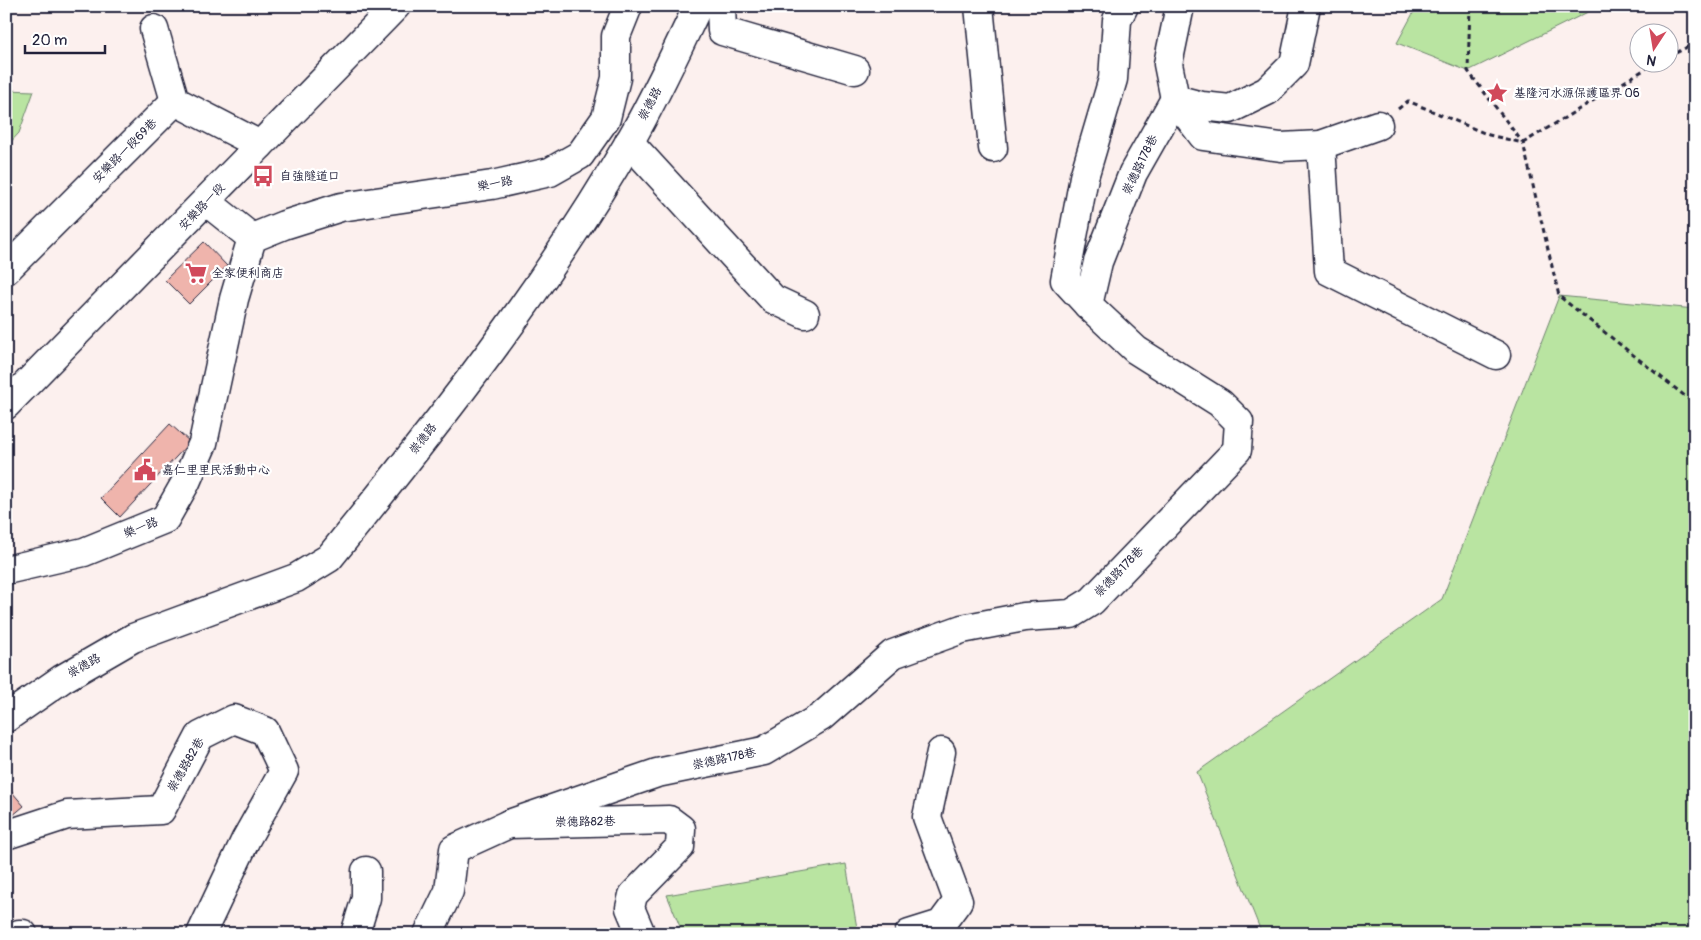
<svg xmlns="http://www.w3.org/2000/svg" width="1701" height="940" font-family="Pangolin,'LXGW WenKai TC',sans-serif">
<rect width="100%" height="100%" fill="#fcf0ee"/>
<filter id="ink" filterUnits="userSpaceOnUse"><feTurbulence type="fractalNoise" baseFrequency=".02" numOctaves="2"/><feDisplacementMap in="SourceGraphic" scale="10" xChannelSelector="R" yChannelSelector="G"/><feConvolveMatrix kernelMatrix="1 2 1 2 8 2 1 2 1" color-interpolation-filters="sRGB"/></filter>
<g filter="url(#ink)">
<g fill="#b9e4a1" stroke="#6e836e">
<path d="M1417,6H1600L1468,71L1397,43Z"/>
<path d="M6,90L34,91L19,133L6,147Z"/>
<path d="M1559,296L1695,309V934H1262L1197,772L1442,599Z"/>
<path d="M846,864L858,934H683L667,895Z"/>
</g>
<g fill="#efb4ac" stroke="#22223b">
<path d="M204,242L227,266L189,304L165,280Z"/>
<path d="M170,424L190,442L120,517L101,498Z"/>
<path d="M6,785L24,806L6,821Z"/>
</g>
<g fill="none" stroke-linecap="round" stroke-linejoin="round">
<g stroke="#22223b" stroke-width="31">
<g id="minor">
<path d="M721,6L722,31L855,70"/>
<path d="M979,6L993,148"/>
<path d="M1180,6L1168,64L1175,99L1202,106L1230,109L1267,91L1294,64L1306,6"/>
<path d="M154,29L175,101"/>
<path d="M629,142L773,299L805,314"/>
<path d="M1321,145L1329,271L1496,355"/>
<path d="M207,202L252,238"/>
<path d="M6,270L175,101L260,145"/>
<path d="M1088,305L1065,280L1084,177L1113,79L1117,20L1124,6"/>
<path d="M6,405L396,6"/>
<path d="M6,570L84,552L165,519L186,482L203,443L234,299L252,238L284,225L341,207L492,185L550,172L580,155L606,118L616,78V36L628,6"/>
<path d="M6,718L62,679L133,638L296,578L329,558C437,425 544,290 630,141C655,98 676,52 698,6"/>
<path d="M509,824L657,773L764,751L821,717L893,654L962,629L1024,617L1071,614L1092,601L1237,450L1239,422L1220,403L1136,350L1088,305L1098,262L1133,173L1175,99L1203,136L1281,147L1321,145L1378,125"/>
<path d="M6,835L67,815L161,810L200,736L234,719L265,731L284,771L246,839L201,934"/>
<path d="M19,934H23"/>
<path d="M355,934L366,898V871"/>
<path d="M428,934L449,891L454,849L509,824L669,820L681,829L680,847L633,895L630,908L641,934"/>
<path d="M909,934L941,924L958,901L927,817L941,752"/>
</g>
</g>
<g stroke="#22223b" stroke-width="3" stroke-dasharray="5 4" stroke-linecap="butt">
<path d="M1470,6L1468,71L1523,143L1559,296L1695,404"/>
<path d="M1668,57L1695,43"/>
<path d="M1398,109L1408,101L1489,135L1523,143L1657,62"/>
</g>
<use href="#minor" stroke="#fff" stroke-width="28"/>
</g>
</g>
<defs>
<g id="sight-bare" transform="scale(1.725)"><path d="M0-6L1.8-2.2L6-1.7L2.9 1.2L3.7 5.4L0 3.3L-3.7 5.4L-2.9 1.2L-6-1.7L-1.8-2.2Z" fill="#d1495b" stroke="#fff" stroke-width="2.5" paint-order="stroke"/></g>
<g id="bus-bare" transform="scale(1.725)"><path d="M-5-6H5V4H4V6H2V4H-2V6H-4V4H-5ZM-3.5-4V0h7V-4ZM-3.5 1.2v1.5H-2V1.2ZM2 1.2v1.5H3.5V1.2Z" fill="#d1495b" stroke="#fff" stroke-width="2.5" paint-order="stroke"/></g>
<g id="supermarket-bare" transform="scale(1.725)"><path d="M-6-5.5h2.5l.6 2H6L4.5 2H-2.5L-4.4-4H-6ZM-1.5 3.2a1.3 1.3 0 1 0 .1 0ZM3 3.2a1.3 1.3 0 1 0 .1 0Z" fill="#d1495b" stroke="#fff" stroke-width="2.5" paint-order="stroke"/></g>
<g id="civic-bare" transform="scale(1.725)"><path d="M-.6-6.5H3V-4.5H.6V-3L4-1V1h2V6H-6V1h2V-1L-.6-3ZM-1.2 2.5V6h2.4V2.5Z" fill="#d1495b" stroke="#fff" stroke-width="2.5" paint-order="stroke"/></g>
</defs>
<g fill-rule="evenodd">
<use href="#sight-bare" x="1497" y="93"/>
<use href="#bus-bare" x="263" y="176"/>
<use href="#supermarket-bare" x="196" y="273"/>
<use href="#civic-bare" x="145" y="470"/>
</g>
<g text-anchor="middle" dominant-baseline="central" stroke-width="4.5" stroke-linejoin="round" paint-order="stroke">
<g font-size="12" fill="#22223b" stroke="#fff" text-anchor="start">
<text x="1514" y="93">基隆河水源保護區界 06</text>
<text x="280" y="176">自強隧道口</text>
<text x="212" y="273">全家便利商店</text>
<text x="162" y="470">嘉仁里里民活動中心</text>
</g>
<g font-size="12" fill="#22223b" stroke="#fff">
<text transform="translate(650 104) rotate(-62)">崇德路</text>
<text transform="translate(125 151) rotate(-45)">安樂路一段69巷</text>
<text transform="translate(1140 165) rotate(-64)">崇德路178巷</text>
<text transform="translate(495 184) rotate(-11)">樂一路</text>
<text transform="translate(202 207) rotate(-46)">安樂路一段</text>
<text transform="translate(423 439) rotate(-52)">崇德路</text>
<text transform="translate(141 528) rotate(-22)">樂一路</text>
<text transform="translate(1119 572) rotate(-46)">崇德路178巷</text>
<text transform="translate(84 666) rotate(-30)">崇德路</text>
<text transform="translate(724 759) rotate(-12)">崇德路178巷</text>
<text transform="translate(186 765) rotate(-60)">崇德路82巷</text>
<text transform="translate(585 822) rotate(-1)">崇德路82巷</text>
</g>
</g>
<rect width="1701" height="940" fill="none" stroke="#fff" stroke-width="25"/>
<rect x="12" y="12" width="1676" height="915" fill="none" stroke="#22223b" stroke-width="2" filter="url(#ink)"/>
<g transform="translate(1654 48) rotate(192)"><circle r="24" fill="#ffffff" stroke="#a7a7b1"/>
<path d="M0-4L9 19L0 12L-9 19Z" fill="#d1495b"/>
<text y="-8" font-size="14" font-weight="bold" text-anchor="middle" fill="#22223b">N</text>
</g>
<path d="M25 45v8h80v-8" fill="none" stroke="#22223b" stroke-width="2.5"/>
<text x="32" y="45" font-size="15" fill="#22223b" stroke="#ffffff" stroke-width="4" paint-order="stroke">20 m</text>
</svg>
